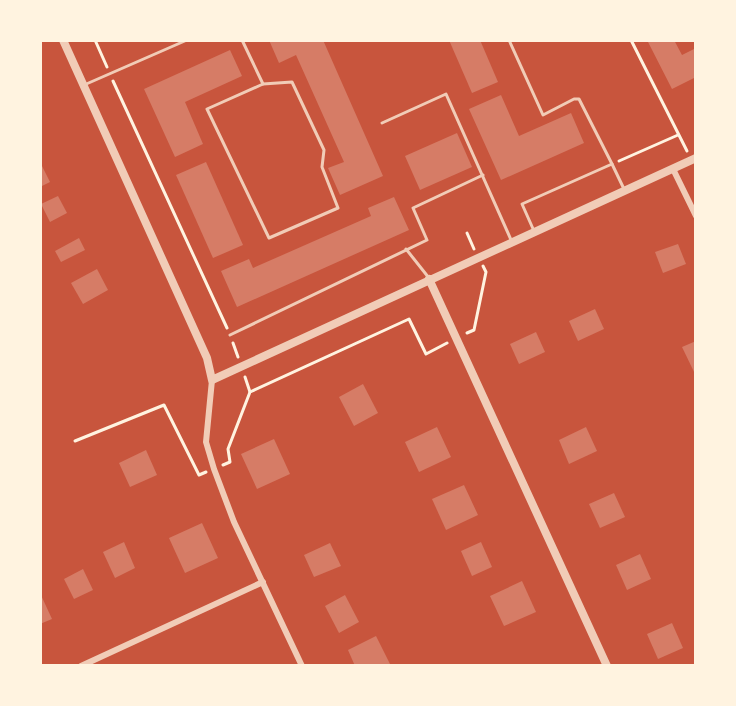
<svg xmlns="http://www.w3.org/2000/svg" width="736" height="706" font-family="'IBM Plex Sans',sans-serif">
<rect width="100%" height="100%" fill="#c8553d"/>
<g fill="#d67c66">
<path d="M269,40H323L383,176L340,195L328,168L344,162L296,55L279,63Z"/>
<path d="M449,40H480L498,82L472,93Z"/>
<path d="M647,40H674L682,55L696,48V77L672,89Z"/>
<path d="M230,50L242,76L185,102L203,144L175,157L144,89Z"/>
<path d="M501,95L519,136L571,113L584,143L501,180L469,109Z"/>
<path d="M457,133L472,167L420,190L405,156Z"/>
<path d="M40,162L50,182L40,187Z"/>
<path d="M206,162L243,245L213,258L176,175Z"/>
<path d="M58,196L67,213L50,222L41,204Z"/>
<path d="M394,197L409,230L237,307L221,271L249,259L253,268L371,216L368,208Z"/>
<path d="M79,238L85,250L61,262L55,251Z"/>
<path d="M678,244L686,264L663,273L655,252Z"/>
<path d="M97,269L108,290L83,304L71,283Z"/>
<path d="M595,309L604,329L578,341L569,321Z"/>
<path d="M536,332L545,352L519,364L510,344Z"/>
<path d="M696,341V376L682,347Z"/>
<path d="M363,384L378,413L354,426L339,397Z"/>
<path d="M437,427L451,457L419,472L405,442Z"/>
<path d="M586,427L597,451L569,464L559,440Z"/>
<path d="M274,439L290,474L257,489L241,454Z"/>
<path d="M146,450L157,475L130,487L119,463Z"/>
<path d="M464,485L478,515L446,530L432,499Z"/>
<path d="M614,493L625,517L600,528L589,504Z"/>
<path d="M202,523L218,558L185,573L169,538Z"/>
<path d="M124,542L135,568L115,578L103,552Z"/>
<path d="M481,542L492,567L472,576L461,551Z"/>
<path d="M330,543L341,566L314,577L304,555Z"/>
<path d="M640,554L651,579L627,590L616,565Z"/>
<path d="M83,569L93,590L74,599L64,579Z"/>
<path d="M522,581L536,612L504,626L490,596Z"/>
<path d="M40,593L52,619L40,624Z"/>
<path d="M345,595L359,622L339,633L325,606Z"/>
<path d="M672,623L683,648L658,659L647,634Z"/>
<path d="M376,636L391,666H355L348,650Z"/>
</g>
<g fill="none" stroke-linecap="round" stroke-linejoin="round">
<g stroke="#fff3e0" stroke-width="3">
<path d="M95,40L107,67"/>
<path d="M631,40L687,151"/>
<path d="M113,81L227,328"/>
<path d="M619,161L678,135"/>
<path d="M467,233L474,249"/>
<path d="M467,333L474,330L486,272L483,266"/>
<path d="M233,343L238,357"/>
<path d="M245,377L250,392"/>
<path d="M75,441L164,405L199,475L206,472"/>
<path d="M223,465L230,462L228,449L250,392L409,319L426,354L447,343"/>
</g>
<g stroke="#f1ccb7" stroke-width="3">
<path d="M242,40L263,84"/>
<path d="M509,40L543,115L574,99H579L612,164"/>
<path d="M292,82L324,150L322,167L338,208L269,238L207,109L263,84Z"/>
<path d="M84,85L187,40"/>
<path d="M382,123L446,94L512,242"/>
<path d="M534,231L522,204L612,164L624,189"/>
<path d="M406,249L429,278"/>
<path d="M230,335L427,240L413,208L483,175"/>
</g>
<g stroke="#f1ccb7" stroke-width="6">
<path d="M673,169L696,216"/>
<path d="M212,380L206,442L214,469L234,522L302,666"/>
<path d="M81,666L263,582"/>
</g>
<g stroke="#f1ccb7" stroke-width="8">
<path d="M63,40L207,358L212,380L696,158"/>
<path d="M429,279L607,666"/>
</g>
</g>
<rect width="736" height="706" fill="none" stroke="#fff3e0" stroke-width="84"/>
</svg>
